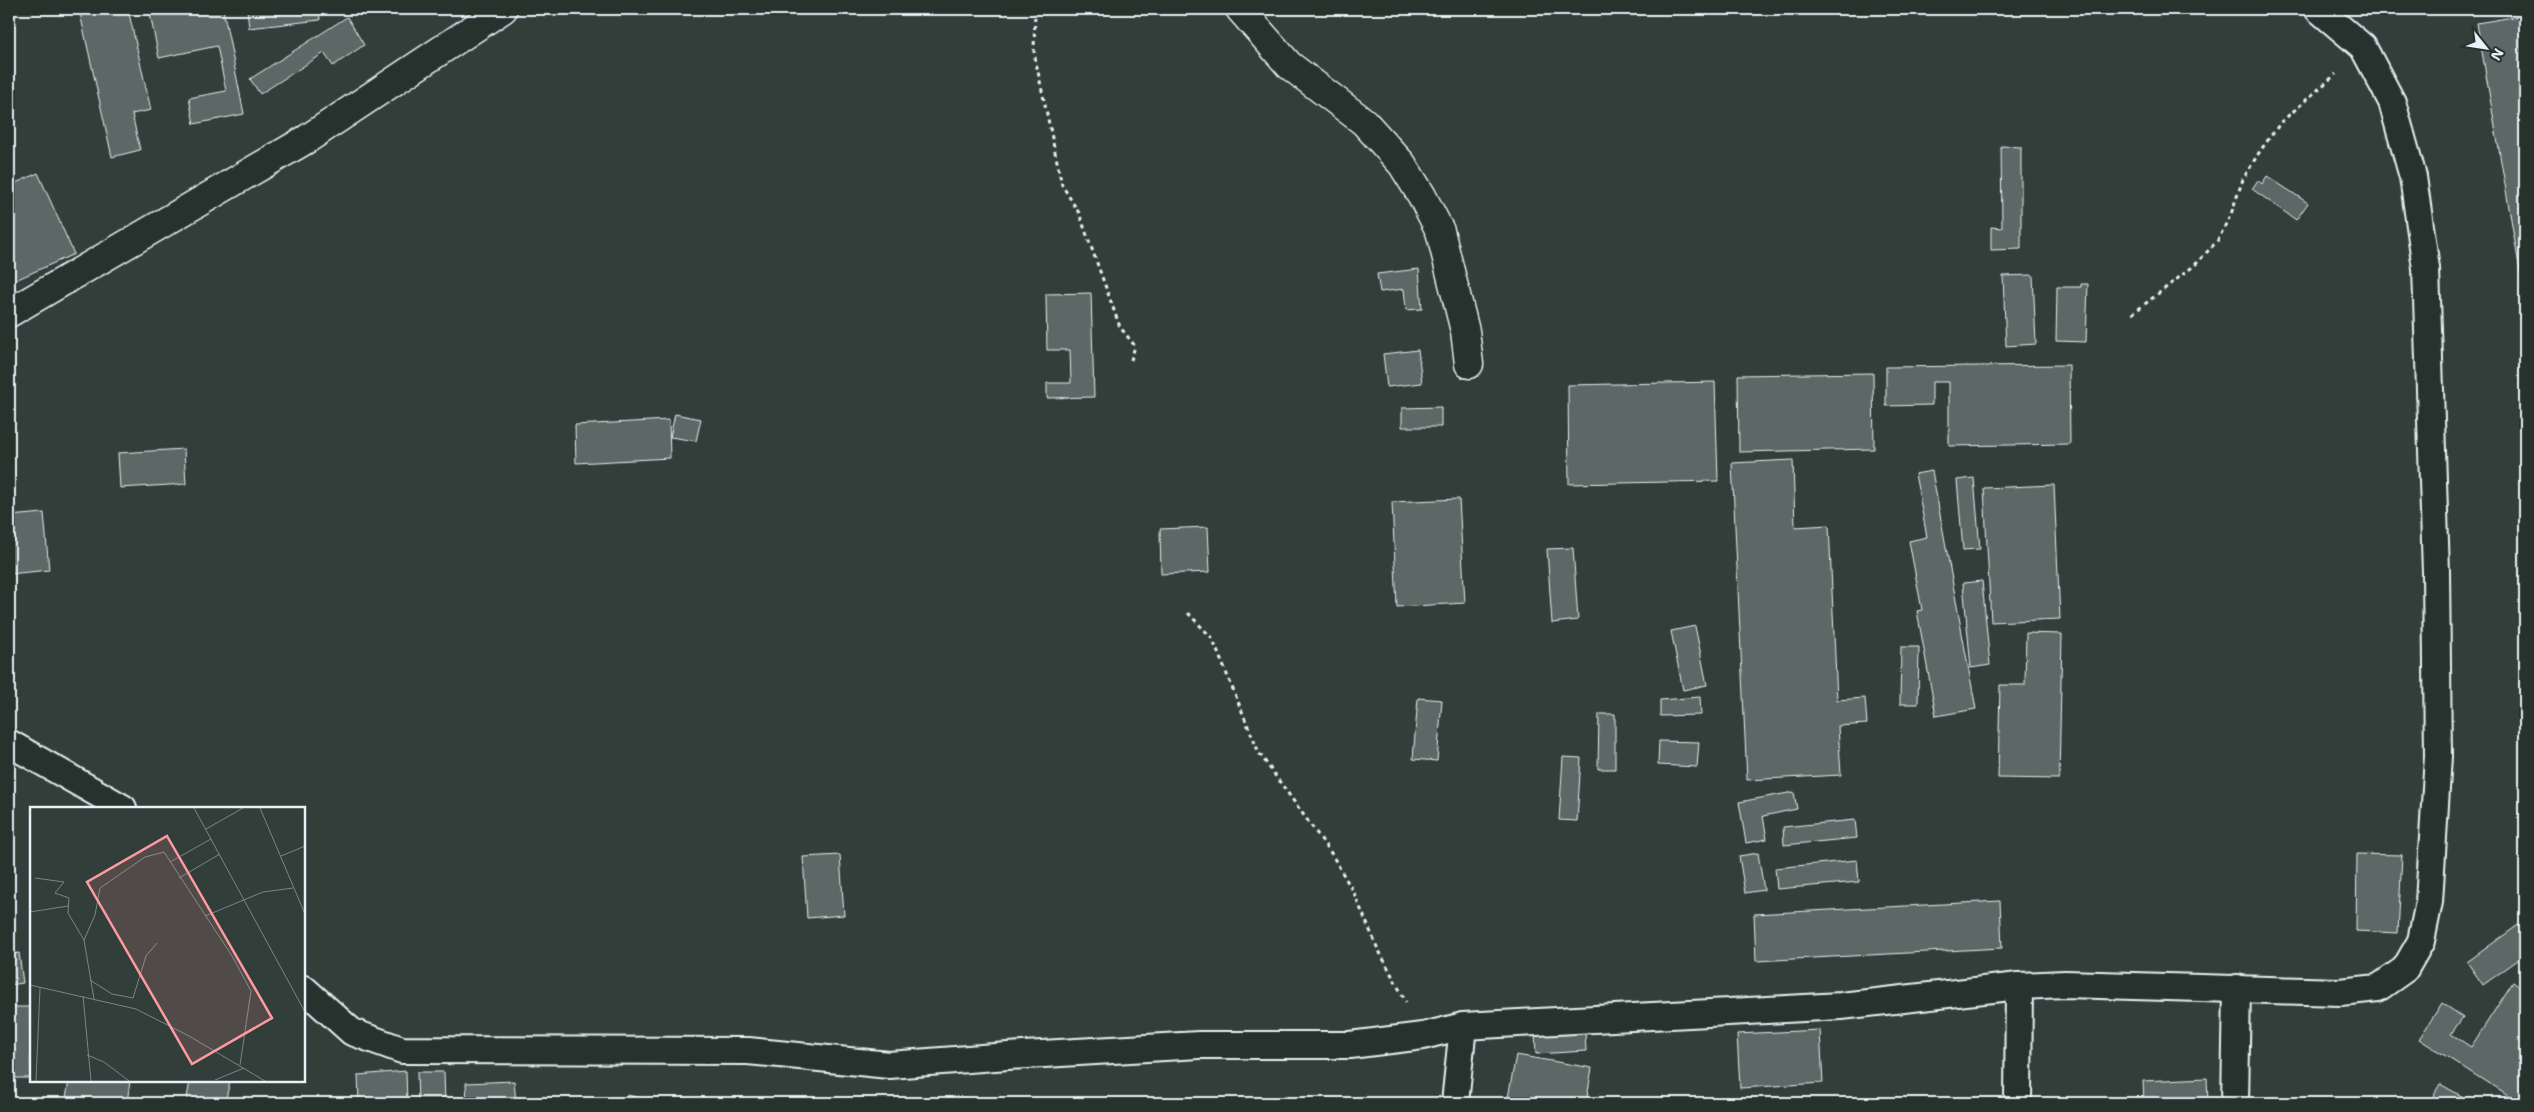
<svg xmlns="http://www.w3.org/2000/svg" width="2534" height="1112" font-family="'Shantell Sans',sans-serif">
<rect width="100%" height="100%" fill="#323e39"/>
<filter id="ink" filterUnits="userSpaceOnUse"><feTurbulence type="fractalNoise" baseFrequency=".02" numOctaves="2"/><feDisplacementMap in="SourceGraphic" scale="10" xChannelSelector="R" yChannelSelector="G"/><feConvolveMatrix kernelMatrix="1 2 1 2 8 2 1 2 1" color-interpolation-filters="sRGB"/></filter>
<g filter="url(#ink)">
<g fill="#5c6865" stroke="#e8f1f8">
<path d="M79,9H128L151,110L132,114L140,150L112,157Z"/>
<path d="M149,9H223L244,114L194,124L189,98L226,91L217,46L159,58Z"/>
<path d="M247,9H319L320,20L249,28Z"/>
<path d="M2525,15V300L2477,23Z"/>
<path d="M347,17L364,45L333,66L324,53L260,94L250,79Z"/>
<path d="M2001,146L2021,147V249L1991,250V227L2002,228Z"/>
<path d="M38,173L74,254L9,283V186Z"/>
<path d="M2267,176L2308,203L2296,220L2252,189L2258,180L2262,184Z"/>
<path d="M1419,269L1422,309L1406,310L1404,289L1380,292L1377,274Z"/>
<path d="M2033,275L2036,344L2006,346L2003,276Z"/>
<path d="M2081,284H2088L2086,342L2056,341L2057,287H2081Z"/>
<path d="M1091,293L1094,397L1047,398V383H1071L1070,350H1047L1046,294Z"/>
<path d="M1418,350L1422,383L1387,387L1383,354Z"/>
<path d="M2069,365L2070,444L1949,446V382H1932V405L1886,406V367Z"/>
<path d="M1873,373L1874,449L1739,452L1738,375Z"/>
<path d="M1715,382L1718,481L1569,484L1568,385Z"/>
<path d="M1441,407V427H1402V408Z"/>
<path d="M675,414L701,419L696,441L670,437Z"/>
<path d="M669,420L670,458L576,463L575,425Z"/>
<path d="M184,449L186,484L120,488L118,453Z"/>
<path d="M1793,460L1795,527L1829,525L1837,700L1865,698L1867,724L1838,726L1841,775L1747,780L1732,463Z"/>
<path d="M1932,471L1976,709L1936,716L1917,611L1922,610L1909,541L1927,537L1915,474Z"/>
<path d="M1974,478L1980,549L1963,550L1957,480Z"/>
<path d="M2054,485L2060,619L1991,622L1984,488Z"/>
<path d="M1459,499L1465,603L1397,607L1392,502Z"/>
<path d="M44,513L49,570L9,574V516Z"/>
<path d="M1208,527L1210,572L1161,574L1160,529Z"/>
<path d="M1573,548L1578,620L1552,623L1547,549Z"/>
<path d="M1982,581L1990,665L1971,668L1963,583Z"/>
<path d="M1695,626L1707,685L1683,690L1671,631Z"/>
<path d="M2026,633L2062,634L2059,779L1998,778L2000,685H2025Z"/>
<path d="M1901,647H1919L1918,704H1900Z"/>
<path d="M1700,697L1701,715L1660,716V700Z"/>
<path d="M1418,698L1442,700L1437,761L1413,759Z"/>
<path d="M1599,714H1615V769H1598Z"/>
<path d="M1659,741L1699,742L1697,767L1658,765Z"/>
<path d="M1563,757L1581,758L1577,821L1559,820Z"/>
<path d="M1794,792L1797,809L1763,816L1767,839L1746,843L1739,802Z"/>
<path d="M1855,820L1857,838L1784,845L1783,827Z"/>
<path d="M1758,853L1764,890L1745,893L1739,856Z"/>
<path d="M2357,854L2402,855L2398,933L2356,931Z"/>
<path d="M840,855L844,915L807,918L803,857Z"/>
<path d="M1857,860L1859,882L1777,889L1775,868Z"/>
<path d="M2000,901L2002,948L1756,961L1754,914Z"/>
<path d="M2525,920V955L2483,985L2467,962Z"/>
<path d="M19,953L23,983L9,985V955Z"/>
<path d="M2513,982L2525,991V1103H2519L2419,1039L2442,1003L2463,1017L2451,1034L2471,1047Z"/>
<path d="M9,1007H30L31,1078H9Z"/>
<path d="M1820,1030L1823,1083L1740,1088L1737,1034Z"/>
<path d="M1585,1031L1586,1051L1536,1054L1535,1034Z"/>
<path d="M1516,1055L1592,1068L1586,1103H1507Z"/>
<path d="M406,1071L407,1103H359L358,1075Z"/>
<path d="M417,1072H444L445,1103H418Z"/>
<path d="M2207,1078L2208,1103H2144L2143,1081Z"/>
<path d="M69,1081H130L127,1103H65Z"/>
<path d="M190,1081H230L225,1103H186Z"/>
<path d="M514,1081L516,1103H467L466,1083Z"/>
<path d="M2440,1084L2474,1103H2429Z"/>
<path d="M628,1095L658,1103H626Z"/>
</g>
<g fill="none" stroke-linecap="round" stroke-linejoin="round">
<g stroke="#e8f1f8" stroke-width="30">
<g id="lane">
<path d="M9,743L123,808"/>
<path d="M304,989L352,1032L402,1050L748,1051L889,1065L1008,1056L1199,1045H1350L1423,1036L1463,1026L1841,1006L2019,986L2065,984L2340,992L2378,988L2405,969L2421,941L2429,902L2438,756L2436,572L2426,268L2413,177L2392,102L2363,47L2318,9"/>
<path d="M1455,1103L1463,1026"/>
<path d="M2018,1103L2019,986"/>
<path d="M2235,1103L2237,988"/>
</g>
</g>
<g stroke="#e8f1f8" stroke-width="31">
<path id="street" d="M1240,9L1289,65L1364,122L1402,164L1422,196L1440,231L1465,331L1469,364"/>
</g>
<g stroke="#e8f1f8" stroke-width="31">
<path id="secondary" d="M9,313L307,139L503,9"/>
</g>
<g stroke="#e8f1f8" stroke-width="3" stroke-dasharray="4 4" stroke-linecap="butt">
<path d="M1035,9L1034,53L1062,185L1079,213L1120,327L1135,346L1131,360"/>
<path d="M2132,314L2195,265L2218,240L2231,214L2243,179L2260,151L2281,122L2336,74"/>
<path d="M1188,613L1212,638L1259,753L1331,853L1354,893L1377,947L1406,1002"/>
</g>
<use href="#lane" stroke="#26332d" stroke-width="26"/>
<use href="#street" stroke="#26332d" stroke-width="28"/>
<use href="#secondary" stroke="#26332d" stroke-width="28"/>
</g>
</g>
<g transform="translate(30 807)">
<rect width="275" height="275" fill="#323e39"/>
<path fill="none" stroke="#7b8685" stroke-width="1" d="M164,1L275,205M230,1L275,107M176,22L213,1M251,49L275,39M140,55L181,32M5,71L34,75L25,86L39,91L38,106L54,133L64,192M149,71L190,47M0,105L38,99M175,109L233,85L263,81M54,133L65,108L70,81L115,50L134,45L202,149L221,184L210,258M60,173L82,187L103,191L116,149L127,136M0,178L106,202L159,229L235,274M53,189L61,274M57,248L74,255L99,274M185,273L214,261M6,274L10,181"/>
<path fill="#ff9aa2" fill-opacity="0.15" stroke="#ff9aa2" stroke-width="2.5" d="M137,29L242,211L162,257L57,75Z"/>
<rect width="275" height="275" fill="none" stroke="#e8f1f8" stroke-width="2.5"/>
</g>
<rect width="2534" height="1112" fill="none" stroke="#26332d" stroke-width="30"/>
<rect x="15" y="15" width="2504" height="1082" fill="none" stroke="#e8f1f8" stroke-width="2" filter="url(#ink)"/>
<g transform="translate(2486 48) rotate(120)" stroke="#26332d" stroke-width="4" paint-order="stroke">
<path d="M0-4L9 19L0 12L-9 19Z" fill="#e8f1f8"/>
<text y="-8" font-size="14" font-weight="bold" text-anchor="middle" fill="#e8f1f8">N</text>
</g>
</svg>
